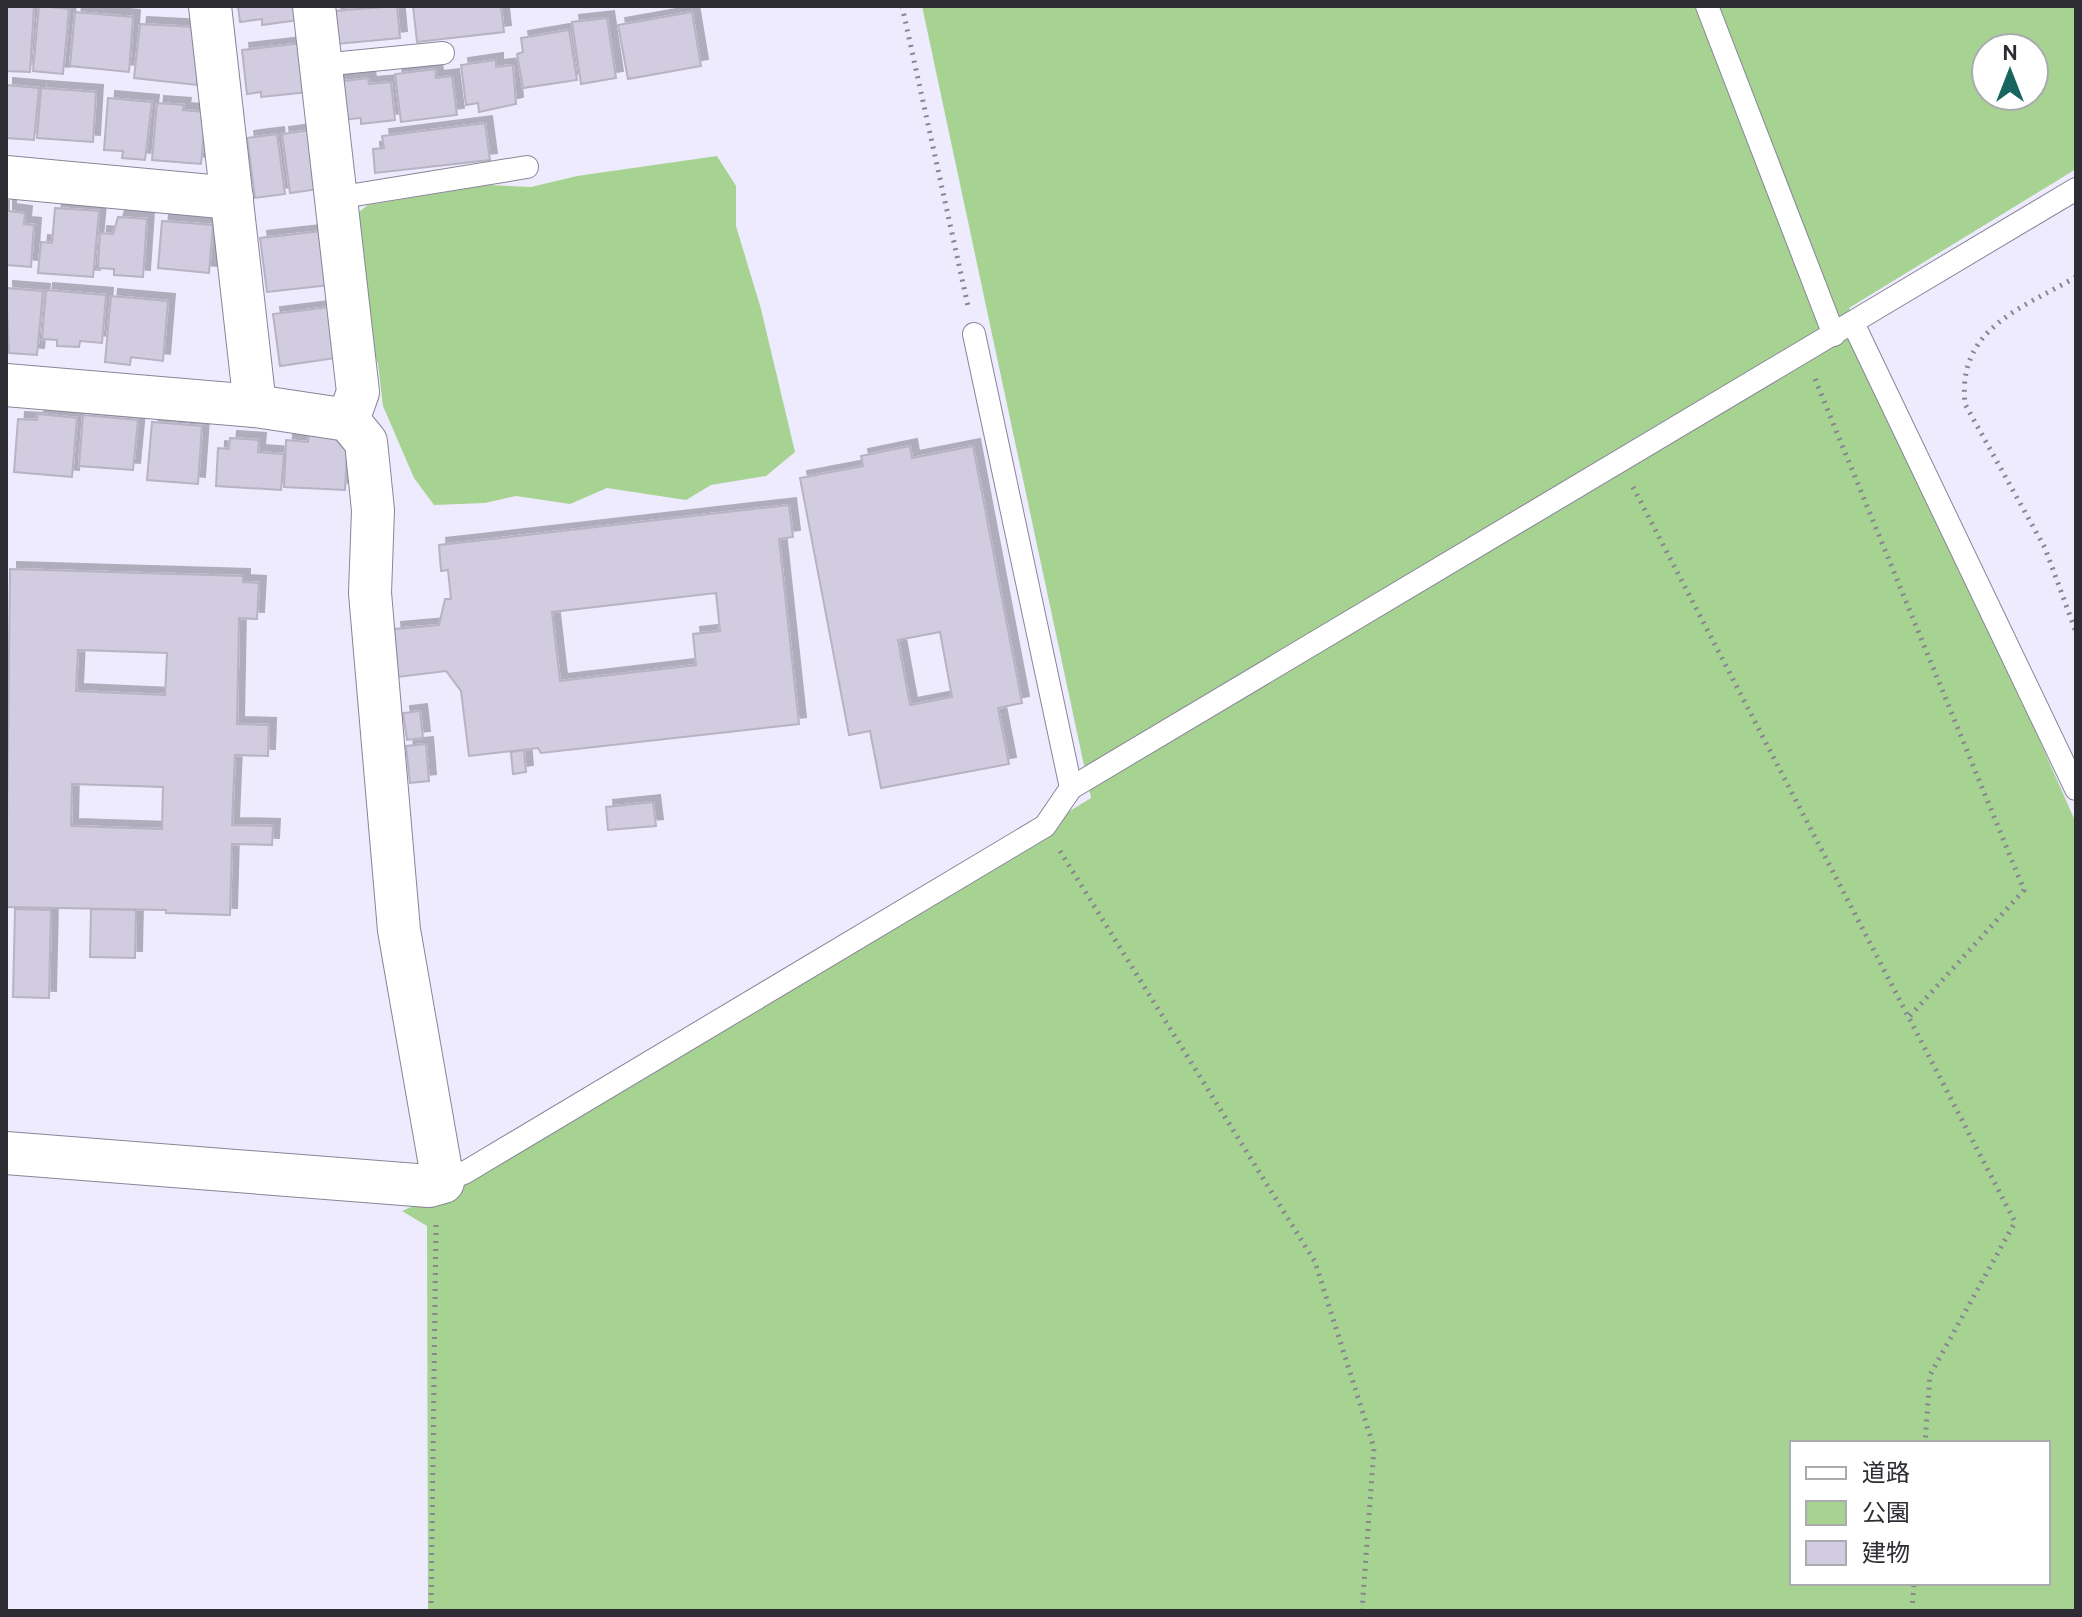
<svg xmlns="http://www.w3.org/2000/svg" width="2082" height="1617" font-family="Cabin,'Noto Sans JP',sans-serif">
<defs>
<filter id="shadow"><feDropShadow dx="7" dy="-7" stdDeviation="0" flood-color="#0004"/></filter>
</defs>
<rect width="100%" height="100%" fill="#efebff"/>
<g fill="#a6d292" fill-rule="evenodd">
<path d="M922,6H2076V169L1849,308L2076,823V1611H428L427,1226L402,1211L463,1183L1091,798ZM1986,48H2034V96H1986ZM1792,1443H2048V1583H1792Z"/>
<path d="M717,156L736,186V226L761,309L795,452L766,476L711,485L686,500L607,488L570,504L516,496L485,503L434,505L414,478L383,406L378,364L362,321L355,215L368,205L489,185L531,187L577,176Z"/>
</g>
<g fill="#d1ccdf" stroke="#b7b2c4" stroke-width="2" fill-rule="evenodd" filter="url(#shadow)">
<path d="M6,6H34L30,72L6,71Z"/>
<path d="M39,6L69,9L63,74L33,71Z"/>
<path d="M238,6H297L299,20L262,25V19L240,22Z"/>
<path d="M397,6L400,38L337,44L334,11Z"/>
<path d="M413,6H501L504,32L417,42Z"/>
<path d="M75,12L133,17L129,72L70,66Z"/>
<path d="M692,12L701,66L628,79L618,25Z"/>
<path d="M607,18L616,78L581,84L572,22Z"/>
<path d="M140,24L196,27L199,58L197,85L134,78Z"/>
<path d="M569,30L577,80L523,88L517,54L523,52L521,38Z"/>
<path d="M303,43L309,92L261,97V92L247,94L242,50Z"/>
<path d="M496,60V67L513,65L516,104L479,112L478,103L466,105L461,65Z"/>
<path d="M435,69L436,78L452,76L457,115L401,122L395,74Z"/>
<path d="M368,78L369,84L391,82L395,120L361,124V118L340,120L336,82Z"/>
<path d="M6,85L39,88L34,140L6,138Z"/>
<path d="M41,88L96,92L93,142L37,138Z"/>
<path d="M108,98L152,102L145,160L122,158L123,151L104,150Z"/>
<path d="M157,103L184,105L183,110L206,112L201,164L152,160Z"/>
<path d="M485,123L490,160L375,173L373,149L384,148L382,136Z"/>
<path d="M312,130L319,189L290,193L282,134Z"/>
<path d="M277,134L285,194L255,198L247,138Z"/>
<path d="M6,201H9V211L25,213L24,224L34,225L31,267L6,265Z"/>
<path d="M55,208L99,211L93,277L38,273L41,242L52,243Z"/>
<path d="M118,217L147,219L143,277L114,275V269L98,268L100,233L113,234Z"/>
<path d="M162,221L213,225L209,273L158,268Z"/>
<path d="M322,231L329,285L267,292L260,238Z"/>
<path d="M6,288L43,291L37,355L9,353Z"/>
<path d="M46,290L106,295L102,343L80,341L79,347L57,346V340L42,339Z"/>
<path d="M111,296L168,301L163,361L131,357L130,365L105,362Z"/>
<path d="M329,307L336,358L280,366L273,314Z"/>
<path d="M38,414L77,418L72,477L14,472L18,419L37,420Z"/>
<path d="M83,415L138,420L133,470L79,466Z"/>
<path d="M152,422L202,426L198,484L147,480Z"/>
<path d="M309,434L332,435L347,452L345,490L284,487L286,440L308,442Z"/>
<path d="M230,438L259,440L258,452L284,454L281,490L216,486L218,448L229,449Z"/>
<path d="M910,446L912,458L973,446L1022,703L998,708L1009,764L881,788L870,731L849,735L800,478L863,466L861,456ZM940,632L952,697L910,705L898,640Z"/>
<path d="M789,505L793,537L779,539L799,724L541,753L538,748L469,756L461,691L446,671L398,677L394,629L439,625L445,599H451L448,570L441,571L439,545ZM716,593L720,631L693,634L696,665L560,681L552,612Z"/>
<path d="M10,569L243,576V582L259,583L257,619L239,618L237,724L269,725L268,756L235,755L232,825L273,826L272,845L232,844L230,915L166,913V910L6,907ZM78,650L167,653L165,695L76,691ZM72,784L163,787L162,829L71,826Z"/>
<path d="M420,711L423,738L407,740L403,713Z"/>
<path d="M426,744L429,781L410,783L406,746Z"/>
<path d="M524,750L526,772L513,774L511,752Z"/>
<path d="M653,802L656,826L608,830L606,807Z"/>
<path d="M15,909L51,910L49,998L13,997Z"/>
<path d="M91,909L136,910L135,958L90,957Z"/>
</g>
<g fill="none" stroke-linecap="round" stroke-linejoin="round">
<g stroke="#888596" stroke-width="24">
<g id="lane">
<path d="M1707,6L1834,335"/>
<path d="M321,65L443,53"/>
<path d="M336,198L527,167"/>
<path d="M1853,323L2076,789"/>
<path d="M974,334L1071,788"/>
<path d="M443,1182L464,1173L1045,826L1071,788L2076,189"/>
</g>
</g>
<g stroke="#888596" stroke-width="44">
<g id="street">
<path d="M210,6L255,406"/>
<path d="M314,6L358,392L348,420"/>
<path d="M6,177L232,198"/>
<path d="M6,385L255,406L348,420L366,442L373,510L370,593L399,930L443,1182L429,1186L6,1153"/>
</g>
</g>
<g stroke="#888593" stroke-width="5" stroke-dasharray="2 6" stroke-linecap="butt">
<path d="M902,6L968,306"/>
<path d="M2076,277C2021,309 1957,328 1965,404L2045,548L2076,632"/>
<path d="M1815,379L2024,890L1909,1017"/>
<path d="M1633,487L2015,1222L1930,1375L1925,1443"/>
<path d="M1060,851L1315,1262L1374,1448L1362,1611"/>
<path d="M431,1611L436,1224"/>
<path d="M1912,1611L1914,1583"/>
</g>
<use href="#lane" stroke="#fff" stroke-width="22"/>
<use href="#street" stroke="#fff" stroke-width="42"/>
</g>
<rect width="2082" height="1617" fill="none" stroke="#2e2d34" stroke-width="16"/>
<rect x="1790" y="1441" width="260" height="144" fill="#ffffff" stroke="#ababae" stroke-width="2"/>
<rect x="1806" y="1467" width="40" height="12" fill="#ffffff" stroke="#ababae" stroke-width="2"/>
<text x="1862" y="1481" font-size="24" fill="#2e2d34">道路</text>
<rect x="1806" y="1501" width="40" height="24" fill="#a6d292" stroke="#ababae" stroke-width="2"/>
<text x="1862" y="1521" font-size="24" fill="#2e2d34">公園</text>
<rect x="1806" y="1541" width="40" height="24" fill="#d1ccdf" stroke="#ababae" stroke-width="2"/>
<text x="1862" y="1561" font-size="24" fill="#2e2d34">建物</text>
<g transform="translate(2010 72)"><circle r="38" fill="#ffffff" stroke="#ababae" stroke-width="2"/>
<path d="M0-6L14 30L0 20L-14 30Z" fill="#18655f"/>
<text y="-12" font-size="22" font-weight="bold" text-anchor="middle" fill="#2e2d34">N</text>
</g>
</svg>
